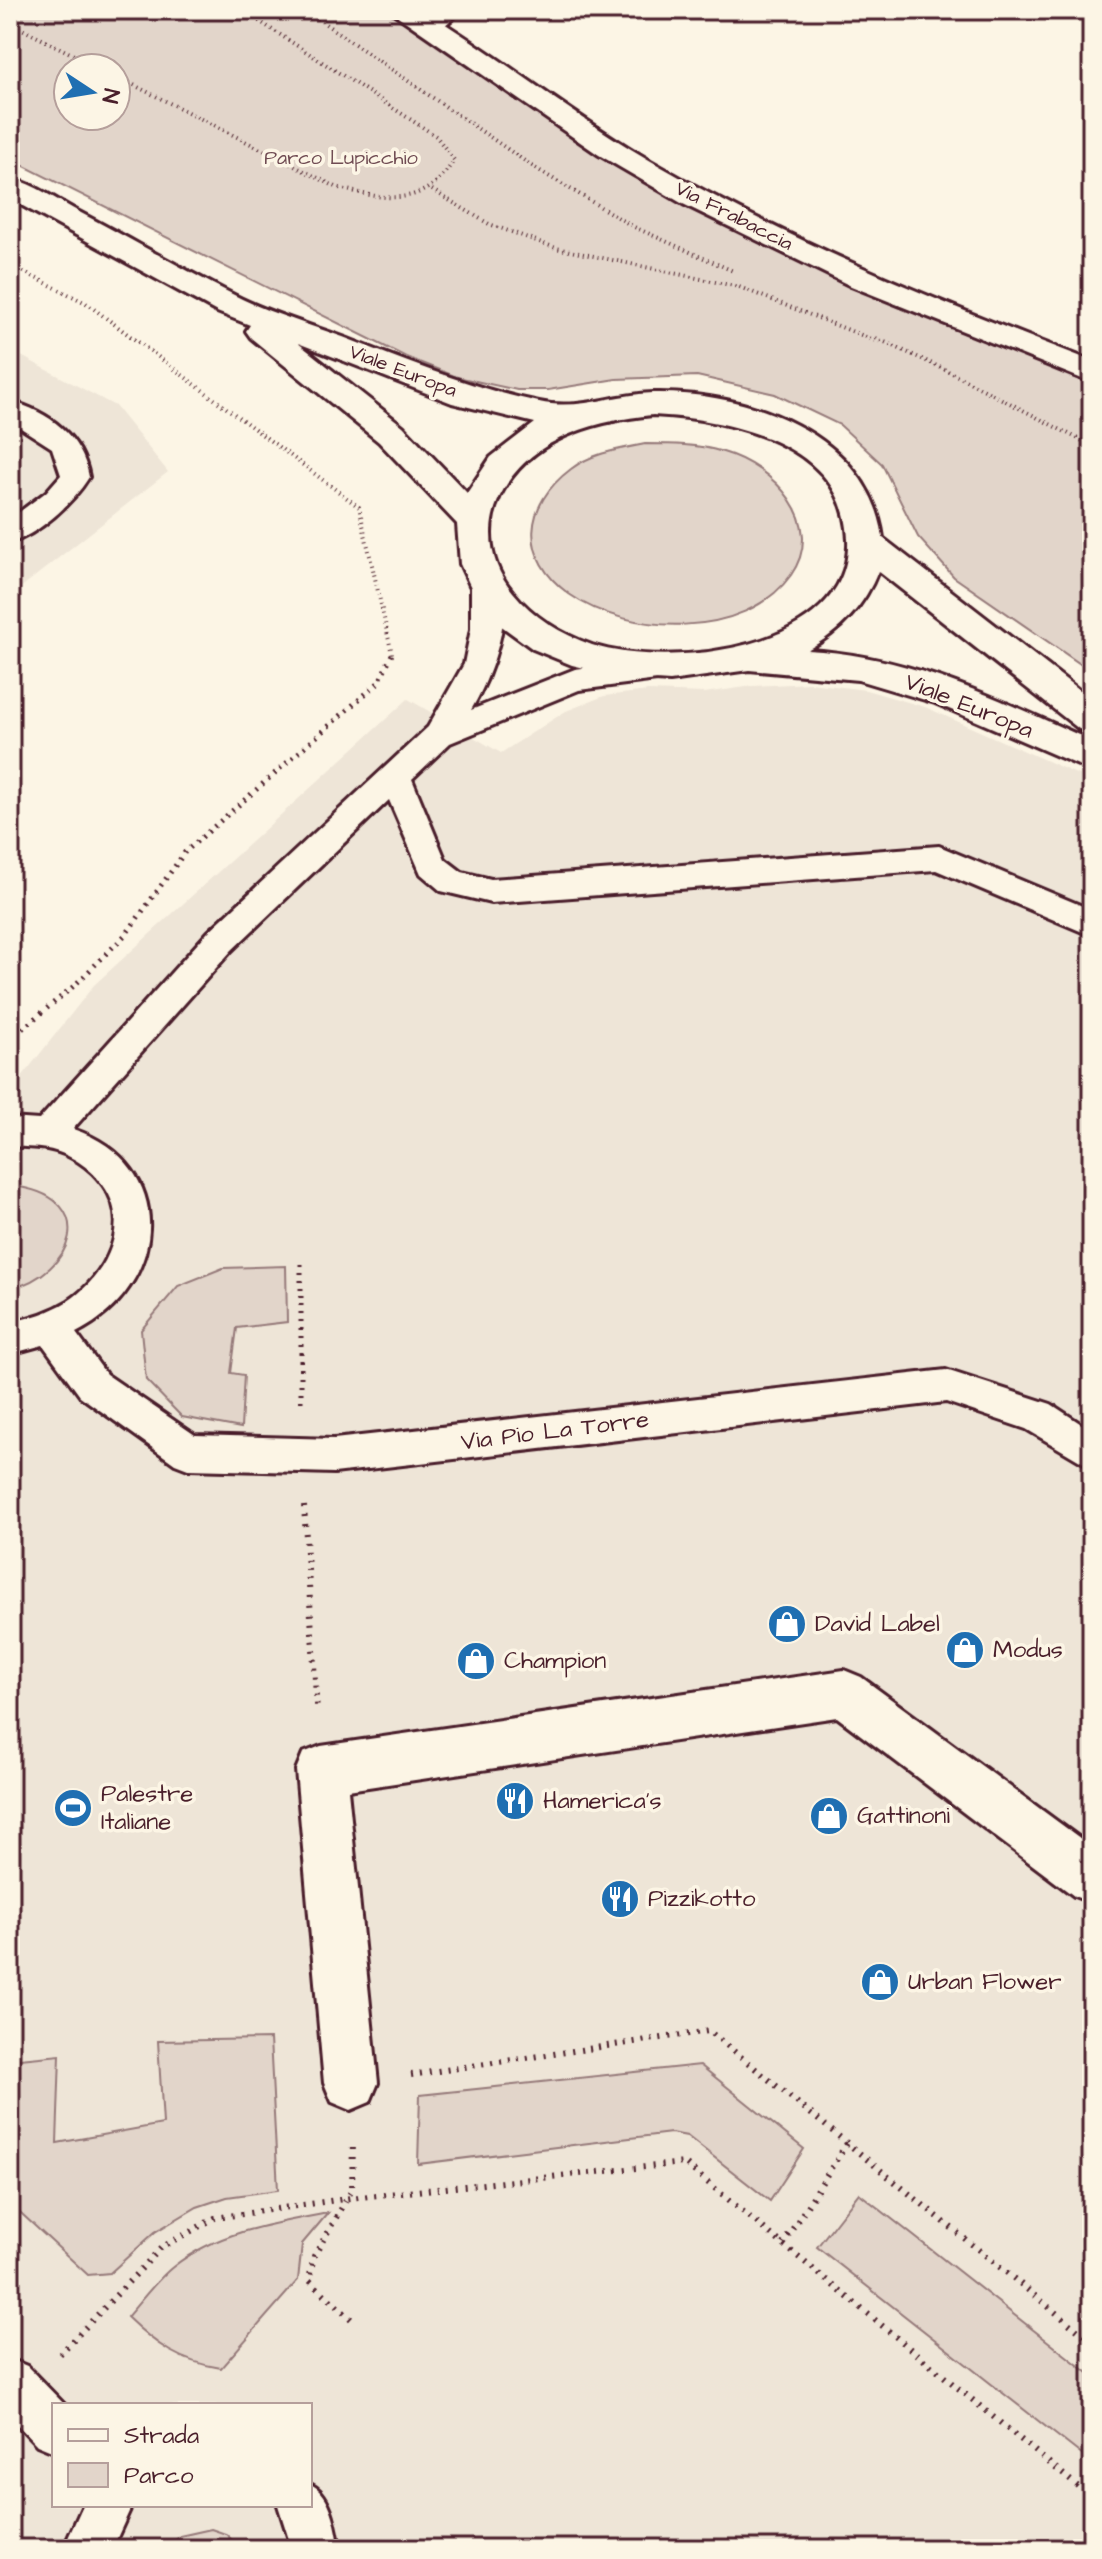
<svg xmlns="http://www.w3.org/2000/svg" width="1102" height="2559" font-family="'Architects Daughter',sans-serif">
<rect width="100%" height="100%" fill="#fcf5e5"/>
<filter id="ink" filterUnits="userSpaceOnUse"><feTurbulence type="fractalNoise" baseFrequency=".0125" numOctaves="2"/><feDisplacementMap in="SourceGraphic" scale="16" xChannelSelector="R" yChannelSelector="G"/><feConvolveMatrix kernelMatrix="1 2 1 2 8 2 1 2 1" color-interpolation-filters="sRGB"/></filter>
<g filter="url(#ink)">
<g fill="#eee5d7" fill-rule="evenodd">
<path d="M10,350L115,406L168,472L10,596Z"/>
<path d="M810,683L866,690L925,707L1092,781V2549H10V1084L21,1078L94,985L408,699L501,753L566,711L604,696L649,691L704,693L753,686ZM54,2405H310V2505H54Z"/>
</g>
<g fill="#e2d5ca" stroke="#967a7a" stroke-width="2" fill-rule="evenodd">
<path d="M10,10H386L636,177L823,269L1092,382V672L954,577L918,537L882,464L840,425L775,394L697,376L616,379L548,390H517L457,377L406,357L10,159ZM68,68H116V116H68Z"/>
<path d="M645,444C672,444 697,444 723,452C772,466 828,522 791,575C745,640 628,636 569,594C519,558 523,505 571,469C591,453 620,449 645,444Z"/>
<path d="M20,1187C99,1201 74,1273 10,1289V1188Z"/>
<path d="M286,1266L287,1322L237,1328L231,1373L244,1375L241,1428L182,1417L146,1380L141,1330L178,1286L223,1268Z"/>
<path d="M270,2039L278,2190L227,2197L197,2207L155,2232L110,2273L88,2275L10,2203V2060L60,2055L57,2143L163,2124L158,2041Z"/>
<path d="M700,2065L804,2149L770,2201L687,2136L671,2133L418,2164L420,2095Z"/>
<path d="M859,2193L1092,2376V2463L817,2247Z"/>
<path d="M328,2213L302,2244L298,2280L221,2368C180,2362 156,2345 127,2317C142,2300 157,2279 174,2266C219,2231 275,2223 328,2213Z"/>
<path d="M211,2529L226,2534L241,2549H167L180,2536Z"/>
</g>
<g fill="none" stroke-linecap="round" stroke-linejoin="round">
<g stroke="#4a1f2b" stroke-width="6">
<g id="lane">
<path d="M436,10H463L438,31H422L418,26Z"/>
<path d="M10,401C49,412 82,436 89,477C73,503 39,534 10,543V519L46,492L61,475L52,448L10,421Z"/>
<path d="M486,573L496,576C517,610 490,679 471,710L575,669L657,658L668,662L672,669L668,676L657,680L579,690L450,743L412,779L445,859L462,872L491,879L939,846L1092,910V936L936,870L491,903L441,891L421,874L389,800L232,950L73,1129C180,1165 168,1287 76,1333L106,1374L195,1435L334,1439L946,1370L1051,1404L1092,1431V1468L1026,1429L946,1402L334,1473L188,1469L175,1464L80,1396L43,1345L10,1354V1322C31,1318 50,1312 68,1301C105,1277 133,1225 103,1185C90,1167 69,1153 47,1149C35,1147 22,1147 10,1146V1118L39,1120L208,932L428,727L464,664L471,629V583L476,576Z"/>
<path d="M10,2359L27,2366L65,2405H54V2452L37,2445L10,2417Z"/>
<path d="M310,2484C332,2493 336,2528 340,2549H292L278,2505H310Z"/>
<path d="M83,2505H132L112,2549H63Z"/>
</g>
</g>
<g stroke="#4a1f2b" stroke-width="6">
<g id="street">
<path d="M389,10H423C501,57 572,115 651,161C791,242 941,303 1092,361V383L851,286L683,204L599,155Z"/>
<path d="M844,1670L861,1677L1092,1847V1903L1074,1896L837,1717L348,1790L378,2083L370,2102L351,2110L332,2102L324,2083L296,1770L303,1753L321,1746Z"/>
</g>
</g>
<g stroke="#4a1f2b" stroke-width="6">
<path id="secondary" d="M10,178C35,184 58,201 81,213C132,240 183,269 236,296C269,313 308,324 343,337C408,362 471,388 539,402C579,411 614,394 653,393C746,391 869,433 883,538L1092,700V733L1079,729L878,571C865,605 840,632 807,650C909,655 1000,700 1092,741V771L935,703L858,680L749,670L670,681L626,678L572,665L533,649L500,625L474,594L460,564L457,524L379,442L251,338L246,331L250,325L217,312L10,199ZM298,343L452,403L535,423L491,457L467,493L403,426ZM653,415C728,419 844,442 848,539C853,651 669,670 592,645C561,634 533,617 513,592C490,565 484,528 500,496C529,438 594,421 653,415Z"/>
</g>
<g stroke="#4a1f2b" stroke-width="4" stroke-dasharray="1 4" stroke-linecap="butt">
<path d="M305,10L535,168L634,227L733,271"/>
<path d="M10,23L100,68"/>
<path d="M116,76L336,187C384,200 425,209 454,160L436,136L242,10"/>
<path d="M432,190L489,224L556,248L739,287L879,342"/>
<path d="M10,265L86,303L359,507L392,654"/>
<path d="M876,338L948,371"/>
<path d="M948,371L1092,446"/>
</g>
<g stroke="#4a1f2b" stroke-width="5" stroke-dasharray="2 6" stroke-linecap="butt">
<path d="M10,1039L75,985L127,933L185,852L379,682L393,652"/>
<path d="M301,1264V1404"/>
</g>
<g stroke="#4a1f2b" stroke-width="6" stroke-dasharray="2 7" stroke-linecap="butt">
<path d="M304,1506L317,1712"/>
<path d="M411,2075L709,2031L1092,2342"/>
<path d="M783,2244L847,2143"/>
<path d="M351,2319L309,2280L314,2256L352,2190L353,2141"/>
<path d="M60,2354L162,2247L215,2218L350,2198L684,2163L1092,2498"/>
</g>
<use href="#lane" fill="#fcf5e5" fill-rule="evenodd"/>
<use href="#street" fill="#fcf5e5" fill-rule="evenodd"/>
<use href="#secondary" fill="#fcf5e5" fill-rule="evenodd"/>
</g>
</g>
<defs>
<g id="shop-disc" transform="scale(2)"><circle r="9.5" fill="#1f6fb2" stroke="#fcf5e5"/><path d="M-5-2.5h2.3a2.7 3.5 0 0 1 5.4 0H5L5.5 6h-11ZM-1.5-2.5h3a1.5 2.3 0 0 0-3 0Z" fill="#fff"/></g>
<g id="restaurant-disc" transform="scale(2)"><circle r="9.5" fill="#1f6fb2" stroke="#fcf5e5"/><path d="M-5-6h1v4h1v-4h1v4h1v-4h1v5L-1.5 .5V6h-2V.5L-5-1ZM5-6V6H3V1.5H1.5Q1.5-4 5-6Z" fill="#fff"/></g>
<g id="stadium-disc" transform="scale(2)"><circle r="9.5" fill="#1f6fb2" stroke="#fcf5e5"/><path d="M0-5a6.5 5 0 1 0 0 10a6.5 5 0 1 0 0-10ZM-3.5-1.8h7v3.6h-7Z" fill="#fff"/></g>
</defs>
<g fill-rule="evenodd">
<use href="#shop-disc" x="787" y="1624"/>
<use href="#shop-disc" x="965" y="1650"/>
<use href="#shop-disc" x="476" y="1661"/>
<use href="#restaurant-disc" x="515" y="1801"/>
<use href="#stadium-disc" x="73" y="1808"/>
<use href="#shop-disc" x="829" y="1816"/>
<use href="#restaurant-disc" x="620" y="1899"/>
<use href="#shop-disc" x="880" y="1982"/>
</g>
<g text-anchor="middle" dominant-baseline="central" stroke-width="7" stroke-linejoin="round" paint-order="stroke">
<g font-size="20" fill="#704c53" stroke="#fcf5e5">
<text x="341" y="158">Parco Lupicchio</text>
</g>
<g font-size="20" fill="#4a1f2b" stroke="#fcf5e5">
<text transform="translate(734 216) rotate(27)">Via Frabaccia</text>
<text transform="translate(403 371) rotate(21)">Viale Europa</text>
</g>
<g font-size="24" fill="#4a1f2b" stroke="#fcf5e5">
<text transform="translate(969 706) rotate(22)">Viale Europa</text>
<text transform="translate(555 1431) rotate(-7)">Via Pio La Torre</text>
</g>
<g font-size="24" fill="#4a1f2b" stroke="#fcf5e5" text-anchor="start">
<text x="815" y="1624">David Label</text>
<text x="993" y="1650">Modus</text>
<text x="504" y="1661">Champion</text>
<text x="101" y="1794">Palestre<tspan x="101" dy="28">Italiane</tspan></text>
<text x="543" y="1801">Hamerica's</text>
<text x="857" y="1816">Gattinoni</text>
<text x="648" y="1899">Pizzikotto</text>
<text x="908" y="1982">Urban Flower</text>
</g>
</g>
<rect width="1102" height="2559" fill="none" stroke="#fcf5e5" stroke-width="40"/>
<rect x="20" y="20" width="1062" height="2519" fill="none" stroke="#4a1f2b" stroke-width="3" filter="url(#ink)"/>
<rect x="52" y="2403" width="260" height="104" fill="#fcf5e5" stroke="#b59f9b" stroke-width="2"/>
<rect x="68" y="2429" width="40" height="12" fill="#fcf5e5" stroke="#b59f9b" stroke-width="2"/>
<text x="124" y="2443" font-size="24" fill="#4a1f2b">Strada</text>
<rect x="68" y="2463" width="40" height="24" fill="#e2d5ca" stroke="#b59f9b" stroke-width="2"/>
<text x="124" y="2483" font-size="24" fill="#4a1f2b">Parco</text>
<g transform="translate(92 92) rotate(102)"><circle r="38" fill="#fcf5e5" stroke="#b59f9b" stroke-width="2"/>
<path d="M0-6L14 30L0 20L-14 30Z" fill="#1f6fb2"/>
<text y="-12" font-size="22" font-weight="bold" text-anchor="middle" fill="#4a1f2b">N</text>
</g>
</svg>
